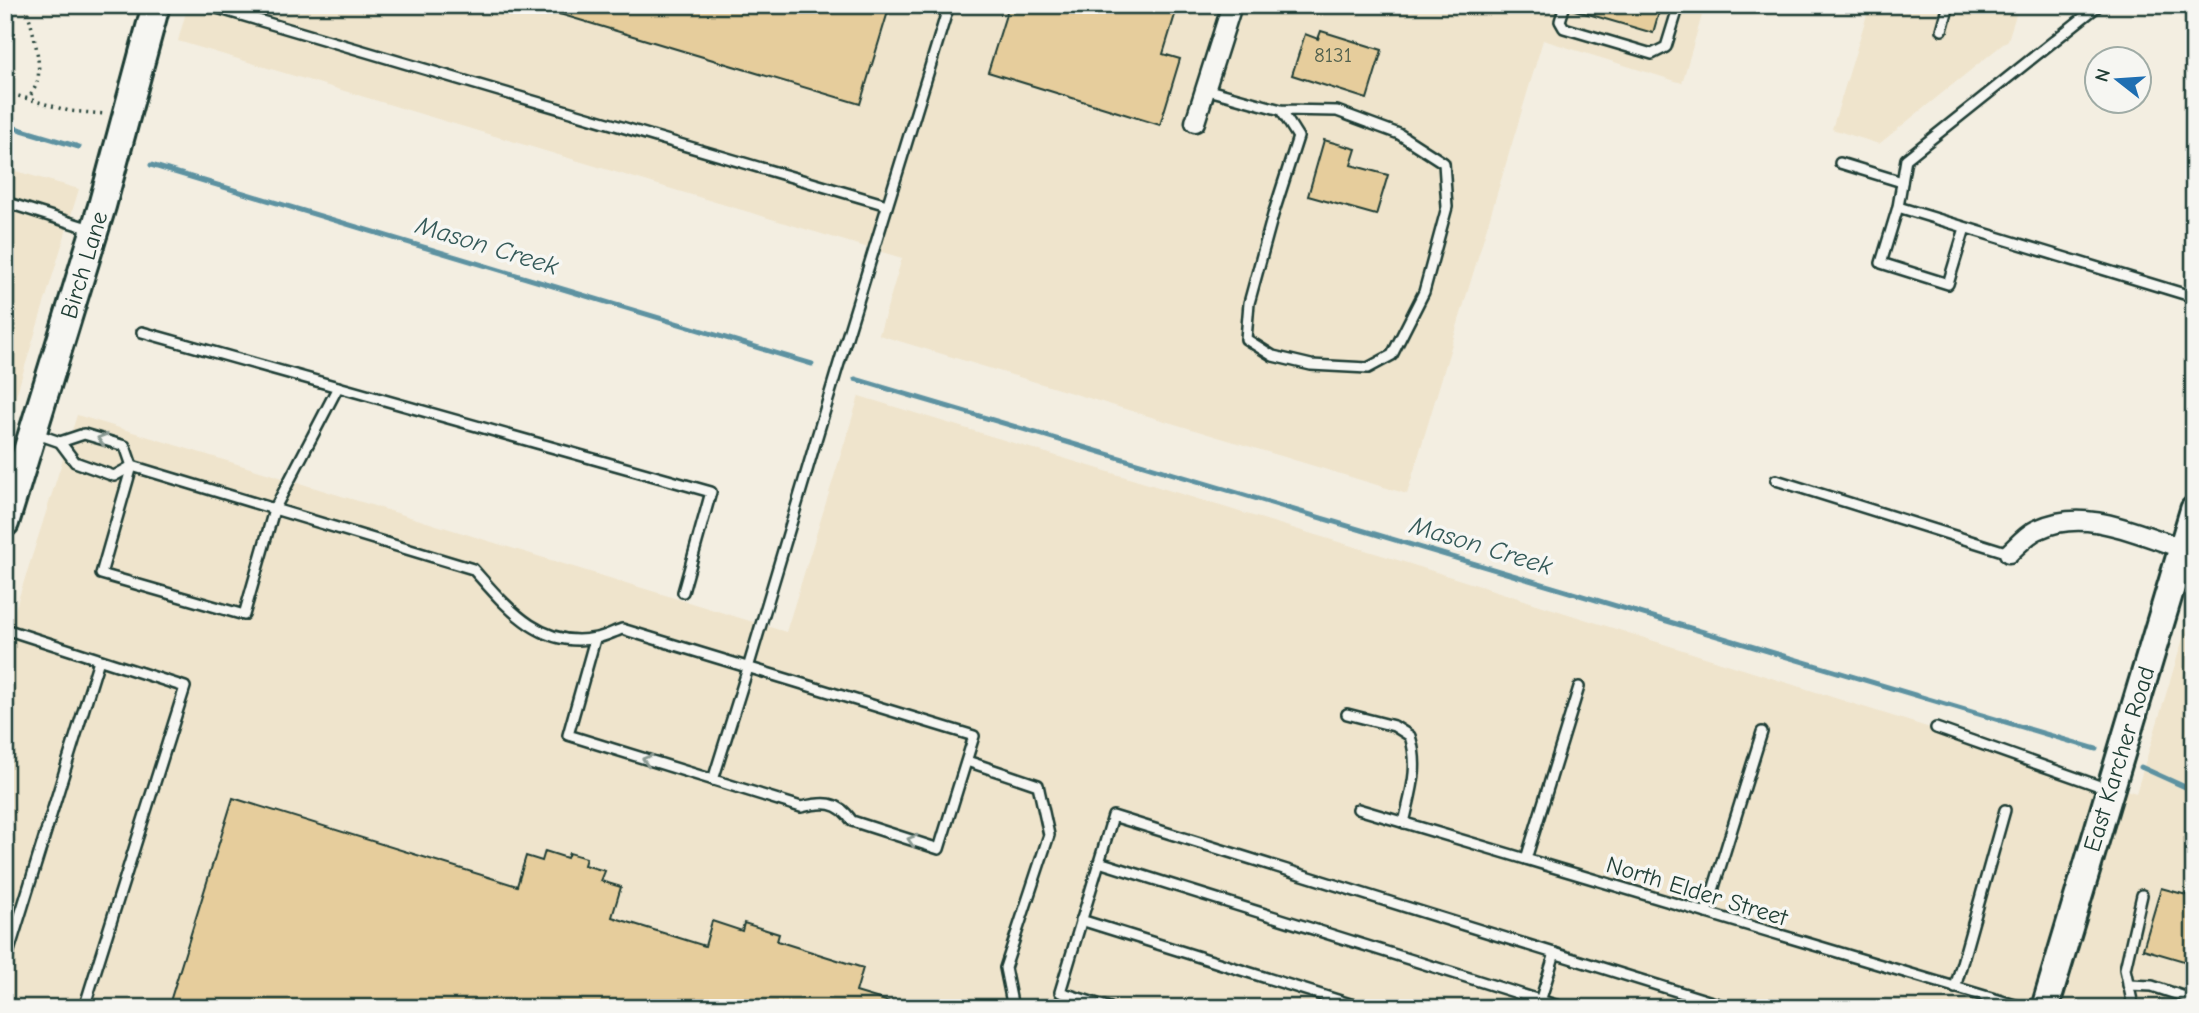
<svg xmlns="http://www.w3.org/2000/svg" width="2199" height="1013" font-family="'Comic Neue',sans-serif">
<rect width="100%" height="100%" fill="#f3eee1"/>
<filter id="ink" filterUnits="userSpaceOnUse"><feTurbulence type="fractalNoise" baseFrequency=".0143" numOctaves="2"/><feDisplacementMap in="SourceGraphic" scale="14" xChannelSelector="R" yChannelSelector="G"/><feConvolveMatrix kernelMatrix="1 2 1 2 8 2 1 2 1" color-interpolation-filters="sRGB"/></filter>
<g filter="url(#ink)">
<g fill="#efe4cc">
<path d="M188,5H1705L1682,83L1543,40L1407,494L879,335L902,258L178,41Z"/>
<path d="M1870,5H2019L2008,40L1879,144L1832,129Z"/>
<path d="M5,168L79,189L5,432Z"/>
<path d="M859,396L1388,557L2136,793L2194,602V1008H5V641L77,415L786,632Z"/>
</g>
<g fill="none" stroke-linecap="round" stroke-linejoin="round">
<g stroke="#5d92a1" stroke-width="5">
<path d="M5,125L79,147"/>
<path d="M151,165L812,364"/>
<path d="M855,379L2096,749"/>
<path d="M2141,767L2194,791"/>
</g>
</g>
<g fill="#e6cd9c" stroke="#1f3d34" stroke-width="2">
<path d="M544,5H890L860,104L543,9Z"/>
<path d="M1009,5H1178L1163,54L1180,59L1160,125L988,72Z"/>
<path d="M1572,5H1661L1653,33L1571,9Z"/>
<path d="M1321,31L1382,50L1367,99L1292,75L1305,34L1318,39Z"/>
<path d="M1324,140L1356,149L1351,165L1388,175L1376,215L1308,196Z"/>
<path d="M233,798L517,886L526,856L542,861L545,851L567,858L569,853L586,858L584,865L605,871L601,881L621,887L612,917L705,946L712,921L742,931L744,923L779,934L777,941L863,968L856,992L896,1004L895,1008H168Z"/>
<path d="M2161,888L2194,897V964L2143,949Z"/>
</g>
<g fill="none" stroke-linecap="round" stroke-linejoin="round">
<g stroke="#1f3d34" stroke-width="14">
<g id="lane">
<path d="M207,5L887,205"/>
<path d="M1565,5L1560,21L1564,28L1652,54L1666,47L1679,5"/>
<path d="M1942,30L1949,5"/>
<path d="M1205,89L1281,110L1298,137L1273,215L1249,303L1246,339L1273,356L1311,365L1368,368L1392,355L1424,292L1447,207L1444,163L1399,134L1337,111L1281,110"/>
<path d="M1840,163L1902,182"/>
<path d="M5,202L94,230"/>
<path d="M1898,207L2194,297"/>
<path d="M1965,228L1948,284L1881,263L1898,207L1906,159L2099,5"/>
<path d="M142,332L338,387"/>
<path d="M34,433L60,442L75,462L114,476L132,466L473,569C506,606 540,650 596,638C604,637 613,632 622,629L974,736L939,849L852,821C838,800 823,802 801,807L568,735L595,639"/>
<path d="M60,442L84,434L125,446L132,466L101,574L244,615L274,510L338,387L711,492L683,592"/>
<path d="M1776,480L2009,553"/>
<path d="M5,629L185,687L84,1008"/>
<path d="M1347,714L1394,726L1410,736C1420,768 1411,791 1404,823"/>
<path d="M1936,728L2108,789"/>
<path d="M967,761L1038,785L1049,835L1005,968L1013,1008"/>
<path d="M713,780L748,668L836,373L949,5"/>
<path d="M1358,809L2025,1008"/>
<path d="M1526,859L1579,687"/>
<path d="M1099,862L1565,1008"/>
<path d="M1706,913L1762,732"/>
<path d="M1081,920L1363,1008"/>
<path d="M5,964L99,660"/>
<path d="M2128,985L2152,986L2194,1000"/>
<path d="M1955,988L2005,810"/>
<path d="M1110,1008L1060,992L1113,816L1731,1008"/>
<path d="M1538,1008L1555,953"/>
<path d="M2130,1008L2132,1001L2125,969L2142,895"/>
</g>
</g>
<g stroke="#1f3d34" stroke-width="23">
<g id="street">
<path d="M1195,122L1232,5"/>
<path d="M2009,553C2018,545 2028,533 2039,529C2086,507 2137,534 2182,548"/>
</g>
</g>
<g stroke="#1f3d34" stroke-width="32">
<g id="secondary">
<path d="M5,523L102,206L156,5"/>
<path d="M2045,1008L2194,510"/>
</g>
</g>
<g stroke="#1f3d34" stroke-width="3.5" stroke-dasharray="2 5" stroke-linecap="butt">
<path d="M26,5C31,26 43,62 37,83C35,88 32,93 29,98"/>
<path d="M5,92L69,111L105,114"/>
</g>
<use href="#lane" stroke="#f6f6f2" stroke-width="9"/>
<use href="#street" stroke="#f6f6f2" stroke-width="18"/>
<use href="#secondary" stroke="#f6f6f2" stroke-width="26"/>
</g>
<defs><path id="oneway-chevron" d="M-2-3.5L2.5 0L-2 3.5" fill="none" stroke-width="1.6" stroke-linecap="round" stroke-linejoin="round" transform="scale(1.75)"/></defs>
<g stroke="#8a9a93">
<use href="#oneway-chevron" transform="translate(102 439) rotate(-163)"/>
<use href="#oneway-chevron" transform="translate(647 760) rotate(-163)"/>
<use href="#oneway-chevron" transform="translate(912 840) rotate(-163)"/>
</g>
</g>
<g text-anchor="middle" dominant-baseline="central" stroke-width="7" stroke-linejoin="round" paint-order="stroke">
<g font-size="21" fill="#51614e">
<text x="1333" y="55">8131</text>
</g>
<g font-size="24" fill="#1f3d34" stroke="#f6f6f2">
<text transform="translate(84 265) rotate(-73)">Birch Lane</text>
<text transform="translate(2119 759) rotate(-73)">East Karcher Road</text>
<text transform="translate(1697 891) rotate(17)">North Elder Street</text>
</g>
<g font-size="26" font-style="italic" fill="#345958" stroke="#f6f6f2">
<text transform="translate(487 246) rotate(17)">Mason Creek</text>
<text transform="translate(1481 546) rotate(17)">Mason Creek</text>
</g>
</g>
<rect width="2199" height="1013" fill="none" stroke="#f6f6f2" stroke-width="28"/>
<rect x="14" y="14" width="2171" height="985" fill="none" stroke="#1f3d34" stroke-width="2.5" filter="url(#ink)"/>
<g transform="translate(2118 80) rotate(287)"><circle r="33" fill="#f6f6f2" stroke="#a0aca6" stroke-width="2"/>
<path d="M0-5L12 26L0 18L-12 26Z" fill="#1f6fb2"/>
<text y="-10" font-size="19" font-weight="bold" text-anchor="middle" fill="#1f3d34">N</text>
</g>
</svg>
